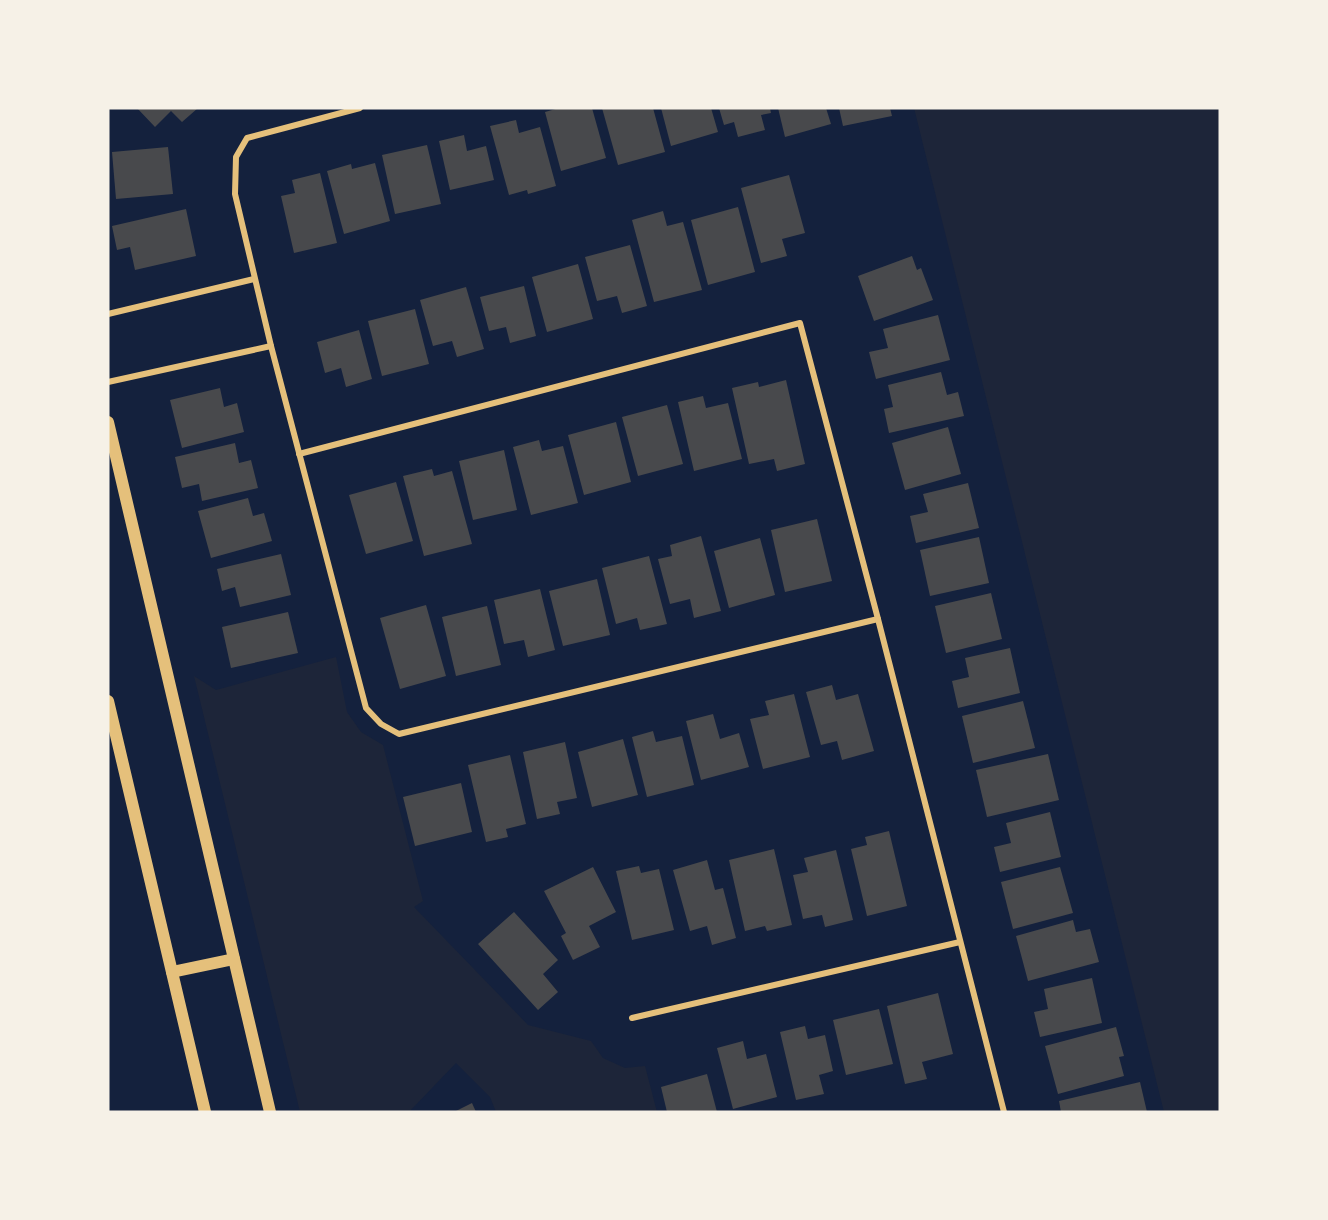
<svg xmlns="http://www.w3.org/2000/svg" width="1328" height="1220" font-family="'Crimson Pro',serif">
<rect width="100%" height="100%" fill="#14213d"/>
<g fill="#1d2539">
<path d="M914,108H1220V1112H1164Z"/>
<path d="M336,657L347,712L361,732L383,745L423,901L414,907L528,1025L591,1041L603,1058L625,1068L645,1066L657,1112H496L490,1097L456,1063L409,1112H300L194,676L216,690Z"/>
</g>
<g fill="#48494c">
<path d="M137,108H198L182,122L171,111L155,127Z"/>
<path d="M559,108H592L606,158L561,171L545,112Z"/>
<path d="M602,108H653L665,152L618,165Z"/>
<path d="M661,108H711L718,132L671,146Z"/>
<path d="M719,108H770L771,113L761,115L765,130L738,137L734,122L724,125Z"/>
<path d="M778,108H826L831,124L785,137Z"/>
<path d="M839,108H890L892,116L843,126Z"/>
<path d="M516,120L519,133L540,127L556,186L528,194L527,190L509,195L490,126Z"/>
<path d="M464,135L467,151L486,146L494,180L450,190L439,141Z"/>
<path d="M427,145L441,204L395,214L382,155Z"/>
<path d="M168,147L173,194L116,199L112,152Z"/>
<path d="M375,163L390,221L344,234L327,171L351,164L352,169Z"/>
<path d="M320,173L337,243L294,253L281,196L295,193L292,180Z"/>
<path d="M789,175L805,233L782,239L787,256L761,263L741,188Z"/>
<path d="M738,207L755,272L708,285L691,220Z"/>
<path d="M186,209L196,256L135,270L130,247L117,250L112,226Z"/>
<path d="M663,211L667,226L683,222L702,290L654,302L632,220Z"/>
<path d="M630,245L647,306L622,313L617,296L597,301L585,257Z"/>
<path d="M912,256L917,270L921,268L933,300L874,321L858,276Z"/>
<path d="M578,264L593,319L547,332L532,277Z"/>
<path d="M524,286L536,336L510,343L506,327L489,331L480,297Z"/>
<path d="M466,287L484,349L457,357L452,341L433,346L420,300Z"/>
<path d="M415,309L429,364L382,376L368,321Z"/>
<path d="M938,315L950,360L876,379L869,352L888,348L883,329Z"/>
<path d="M359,330L372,379L346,387L341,368L325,373L317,342Z"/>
<path d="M941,372L947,395L958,392L964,416L889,433L884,409L893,407L888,385Z"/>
<path d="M786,380L805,464L777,471L774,459L749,464L732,388L758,382L759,387Z"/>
<path d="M220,388L224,407L237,403L244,432L182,448L170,400Z"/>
<path d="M703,396L706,408L728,403L742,459L694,471L678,402Z"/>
<path d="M667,405L683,464L638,476L622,417Z"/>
<path d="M616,422L631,482L584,495L568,435Z"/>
<path d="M948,427L961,474L905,490L892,443Z"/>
<path d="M539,440L542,451L563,446L578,503L531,515L513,447Z"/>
<path d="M235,443L239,463L251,460L258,488L202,501L199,484L182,488L175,457Z"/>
<path d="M504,450L517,510L473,520L459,461Z"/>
<path d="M432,469L434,476L452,471L472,544L424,556L403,476Z"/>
<path d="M396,482L413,541L366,554L349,495Z"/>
<path d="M968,483L979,528L916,543L910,516L928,512L923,494Z"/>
<path d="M248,498L253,516L264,513L272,541L211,558L198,511Z"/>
<path d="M817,519L832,581L785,592L771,530Z"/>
<path d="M701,536L721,611L694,618L690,599L670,604L658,559L672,556L670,545Z"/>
<path d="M979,537L989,583L930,596L920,550Z"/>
<path d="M760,538L775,595L729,608L714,551Z"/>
<path d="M281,554L291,595L240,607L235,587L222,591L217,569Z"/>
<path d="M649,556L667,624L640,630L637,618L616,624L602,568Z"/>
<path d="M597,579L610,635L563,646L549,591Z"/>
<path d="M540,589L555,650L528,657L524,640L504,644L494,600Z"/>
<path d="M991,593L1002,639L946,653L935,606Z"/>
<path d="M426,605L446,676L400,689L380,618Z"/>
<path d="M487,606L501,665L456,676L442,617Z"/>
<path d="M288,612L298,653L231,668L222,627Z"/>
<path d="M1010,648L1020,693L958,708L952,681L969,677L965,658Z"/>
<path d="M832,685L836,700L858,694L874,751L842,760L837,741L821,745L806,692Z"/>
<path d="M794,694L810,757L763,769L750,719L769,715L765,701Z"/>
<path d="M1023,701L1035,748L973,763L962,716Z"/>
<path d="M713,714L720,739L739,733L749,767L701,780L686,721Z"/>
<path d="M653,731L656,742L682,736L694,785L647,797L632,737Z"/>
<path d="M623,739L638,795L592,807L578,752Z"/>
<path d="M565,742L577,798L557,802L560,814L537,819L523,752Z"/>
<path d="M1048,754L1059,800L987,817L976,770Z"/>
<path d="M510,755L526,824L506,829L508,837L486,842L468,765Z"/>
<path d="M461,783L472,832L415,846L403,797Z"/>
<path d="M1050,812L1061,857L1000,872L994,847L1011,843L1006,823Z"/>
<path d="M889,831L907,906L867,916L851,849L867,845L865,837Z"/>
<path d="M774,849L792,925L767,931L765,926L745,931L729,860Z"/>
<path d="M836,850L853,920L825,927L822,915L803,919L793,875L808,872L804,858Z"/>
<path d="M707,860L715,890L723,888L736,938L712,945L707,926L690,931L673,870Z"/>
<path d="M639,866L641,873L659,869L674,930L632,940L616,871Z"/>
<path d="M593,867L616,912L589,926L600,947L573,960L561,936L566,933L544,891Z"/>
<path d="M1060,867L1073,913L1013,929L1001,882Z"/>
<path d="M514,912L558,960L543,974L558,992L538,1010L478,944Z"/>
<path d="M1073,920L1076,932L1090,929L1099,962L1028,981L1016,936Z"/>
<path d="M1092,978L1102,1023L1040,1037L1034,1012L1048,1009L1044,989Z"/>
<path d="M938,993L953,1054L922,1062L927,1079L905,1084L887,1006Z"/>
<path d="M879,1009L893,1064L846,1075L833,1020Z"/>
<path d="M805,1026L808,1039L825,1035L833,1071L819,1075L824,1094L796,1100L780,1032Z"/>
<path d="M1116,1027L1124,1056L1119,1057L1124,1076L1058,1094L1045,1046Z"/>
<path d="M743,1041L747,1059L766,1054L777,1097L733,1109L717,1048Z"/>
<path d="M707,1074L717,1112H667L661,1087Z"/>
<path d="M1140,1082L1147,1112H1061L1059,1101Z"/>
<path d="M472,1103L476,1112H454Z"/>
</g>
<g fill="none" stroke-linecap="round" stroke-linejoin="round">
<g stroke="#e5c07b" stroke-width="6">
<path d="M360,108L247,138L236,157L235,194L271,346L366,708L381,724L399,734L878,619"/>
<path d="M108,314L254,279"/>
<path d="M108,382L271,346"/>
<path d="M299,454L800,323L878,619L1004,1112"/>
<path d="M632,1018L960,942"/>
</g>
<g stroke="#e5c07b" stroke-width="12">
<path d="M108,422L270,1112"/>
<path d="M108,701L205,1112"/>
<path d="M172,972L234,959"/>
</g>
</g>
<rect width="1328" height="1220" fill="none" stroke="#f6f1e7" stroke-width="219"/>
</svg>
